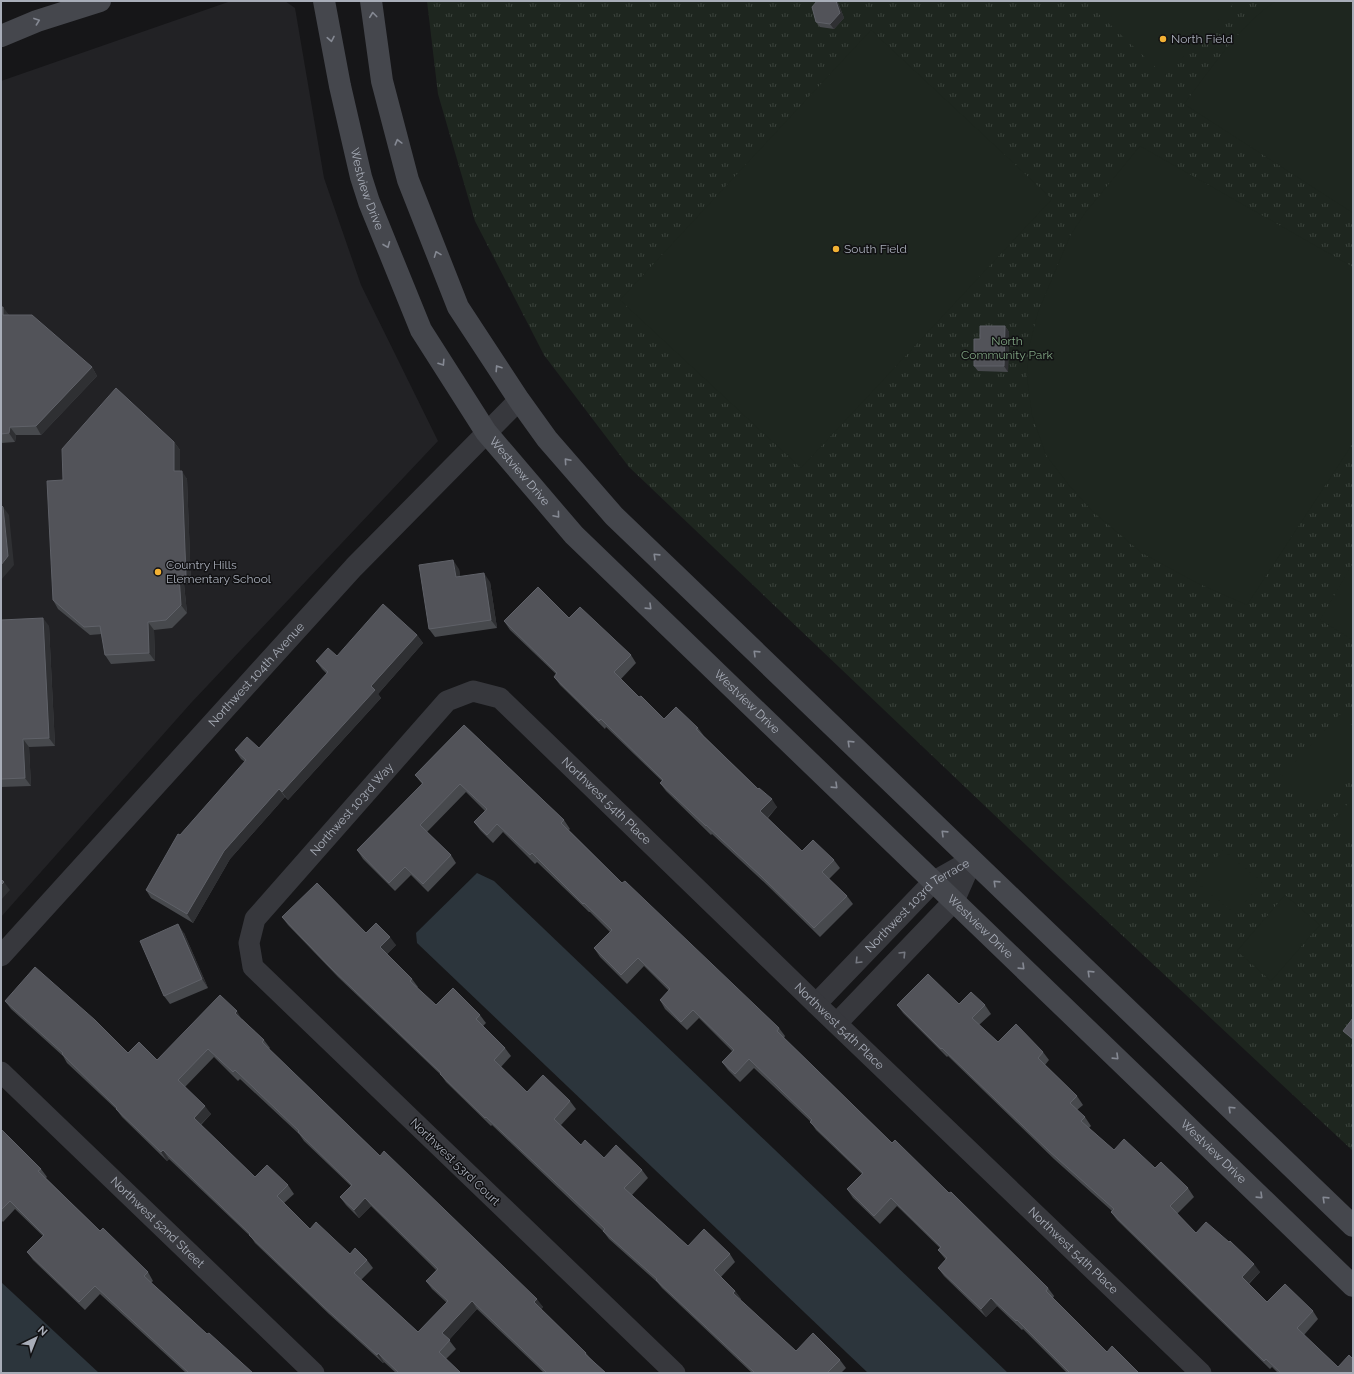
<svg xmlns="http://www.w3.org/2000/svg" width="1354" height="1374" font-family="Raleway,sans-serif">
<defs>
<pattern id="grass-tufts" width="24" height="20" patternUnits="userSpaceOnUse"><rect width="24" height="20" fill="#1e261f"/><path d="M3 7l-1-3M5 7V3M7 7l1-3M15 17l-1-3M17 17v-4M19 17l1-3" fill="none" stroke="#3c433d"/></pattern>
</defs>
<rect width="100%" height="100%" fill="#161618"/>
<path fill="#222225" d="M231,1H285L295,8L324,178L361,285L438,441L191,703L1,917V81Z"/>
<path fill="url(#grass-tufts)" d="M427,1H1353V1151L1048,866L629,467L544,355L475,221L438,94Z"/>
<g fill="#1e261f">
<path d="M1085,1H1236L1165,76Z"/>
<path d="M1276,1H1353V213L1184,104C1212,68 1238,27 1276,1Z"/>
<path d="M871,30L1052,199L801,468L620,300Z"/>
<path d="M1140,146L1353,267V443L1247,605L1197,583L1142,553L1092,511L1068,484L1046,455L1032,415L1027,377L1029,347L1038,312L1070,236L1085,213Z"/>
<path d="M1353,563V640L1320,620Z"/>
<path d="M1340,714L1353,726V772L1317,810L1282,776Z"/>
<path d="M1353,798V841L1332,821Z"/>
<path d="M1223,850L1262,882L1235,914L1196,882Z"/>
<path d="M1285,895L1320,925L1271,981L1237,951Z"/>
</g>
<g fill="#2c353c">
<path d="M477,873L494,881L1008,1373H868L417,943L416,933Z"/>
<path d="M1,1282L99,1373H1Z"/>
</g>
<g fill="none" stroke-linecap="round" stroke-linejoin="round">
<g stroke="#37383d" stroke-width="21">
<path id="s1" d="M1,956L354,567L519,400"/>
<path id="s2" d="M816,1004L933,882L972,860"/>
<path d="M837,1023L954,901L972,860"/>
<path id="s3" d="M1,1072L314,1373"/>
<path id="s4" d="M675,1373L253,967L249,943L255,919L447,701L473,691L500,698L816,1004L1201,1373"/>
</g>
<g stroke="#45474d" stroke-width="22">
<path id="s5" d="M324,1L340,86L361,177L369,202L421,330L486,432L574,535L1353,1286"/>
<path d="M371,1L382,81L408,180L458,307L519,400L547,439L614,516L1353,1226"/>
<path d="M1,36L37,21L100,1"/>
</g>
</g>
<g fill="#47494d" fill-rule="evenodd">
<path d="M817,1H837L839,5L844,18L834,29L820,27L816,22Z"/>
<path d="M1,307L9,315L92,367L97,376L41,435H16L15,442L1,443Z"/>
<path d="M1005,326L1009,332L1008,372L978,371L974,366L980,339Z"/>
<path d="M174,442L180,450V471L187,479L191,584H184L187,613L172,628L154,630L155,661L111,664L105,655L102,634L90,635L58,609L53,600L63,480Z"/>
<path d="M459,569L460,577L490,582L497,628L435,637L429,629Z"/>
<path d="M569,618L631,655L636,663L621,679L639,697L664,719L698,728L704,736L777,807L768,818L802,851L834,860L840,868L829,879L847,896L853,904L820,937L767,885L712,834L711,835L666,791L660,783L662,781L606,727L605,729L560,685L554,677L556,674L510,630L504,621Z"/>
<path d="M1,620L49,626L55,746L29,747L31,786L1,787Z"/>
<path d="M417,635L423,643L378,694L381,698L288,800L285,797L230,859L193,923L151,898L146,890L180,835L245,762L241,759L235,750L259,748L327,674L322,669L316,661Z"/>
<path d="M464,725L564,820L570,829L569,830L622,883L779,1028L785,1036L784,1038L892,1143L949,1193L1048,1288L1054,1296L1053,1298L1107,1352L1139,1373H1067L1023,1329L1022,1330L997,1306L986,1317L944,1276L938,1268L946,1260L938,1250L940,1248L897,1206L880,1224L853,1198L847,1189L862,1174L816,1130L810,1121L754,1068L740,1082L728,1070L722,1062L732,1051L699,1018L687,1030L665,1009L660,1000L669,991L644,966L627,984L600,957L594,948L610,932L590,912H589L537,862L535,864L503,832L493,843L480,830L474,822L485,811L466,792L427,832L451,855L456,863L428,892L411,875L395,891L363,859L357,850L422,784L415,775Z"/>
<path d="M282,917L366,933L396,945L387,954L412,979L418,987L417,988L436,1005L480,1015L486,1023L483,1026L505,1048L511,1056L501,1067L527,1092L570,1101L576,1109L561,1125L581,1145L604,1158L642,1170L648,1178L632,1195L688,1246L730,1254L735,1262L721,1277L735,1291L741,1299L740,1300L796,1351L840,1360L846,1368L841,1373H752L662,1288L657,1282L609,1239L603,1231L492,1125L491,1126L446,1082L441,1075L338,977L288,925Z"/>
<path d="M184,933L208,988L170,1004L164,996Z"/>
<path d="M5,1001L128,1053L157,1060L242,1019L264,1040L270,1048L269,1049L380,1156L543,1307L541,1309L586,1353L591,1359L606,1373H544L477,1309L449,1340L456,1349L446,1359L461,1373H396L384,1362L383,1363L329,1314L255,1243L251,1237L169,1159L167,1161L122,1117L116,1109L67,1063L63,1056L11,1009ZM214,1057L238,1081L240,1079L299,1134L304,1141L351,1186L340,1197L346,1205L359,1218L371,1206L436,1270L426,1281L432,1289L447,1303L418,1332L361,1280L373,1268L367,1260L350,1254L310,1229L284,1203L294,1194L288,1185L255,1177L201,1125L211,1114L185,1087Z"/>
<path d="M959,1004L985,1005L991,1014L979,1025L998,1042L1043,1052L1049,1060L1045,1065L1077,1096L1083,1105L1077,1110L1085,1117L1091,1126L1089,1128L1114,1150L1155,1168L1188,1188L1194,1197L1177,1214L1196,1233L1260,1272L1249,1284L1267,1302L1313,1311L1318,1319L1304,1335L1338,1367L1353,1373H1278L1272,1367L1270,1369L1117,1220L1111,1212L1112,1211L1054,1159L948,1056L947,1057L903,1013L897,1005Z"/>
<path d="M1353,1018V1040L1345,1033L1343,1031Z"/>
<path d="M1,1129L41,1169L47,1177L46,1178L100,1231L148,1272L153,1281L151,1283L207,1334L253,1373H186L100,1294L85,1310L33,1260L27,1252L43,1236L15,1209L3,1222L1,1220Z"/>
</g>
<g fill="#2f3033">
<path d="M836,1H837L839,5L844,18L834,29L830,24Z"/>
<path d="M3,307L9,315H3Z"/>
<path d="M1005,326L1009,332L1008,372L1004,366Z"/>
<path d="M92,367L97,376L41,435L36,426Z"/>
<path d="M10,427L16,435L15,442L9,433Z"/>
<path d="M174,442L180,450V479L174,471Z"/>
<path d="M182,471L187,479L191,584L186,576Z"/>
<path d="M3,507L9,515L14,565L1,580Z"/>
<path d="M453,560L459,569L462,586L456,577Z"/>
<path d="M484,573L490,582L497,628L491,620Z"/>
<path d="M179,576L184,584L187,613L181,605Z"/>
<path d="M43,618L49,626L55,746L49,738Z"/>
<path d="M148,622L154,630L155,661L149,653Z"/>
<path d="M417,635L423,643L378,694L381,698L288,800L282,792L371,686Z"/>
<path d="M23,739L29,747L31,786L25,778Z"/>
<path d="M279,789L285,797L230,859L193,923L187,914L224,851Z"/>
<path d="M772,799L777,807L766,819L760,811Z"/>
<path d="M4,882L10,890L1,900V885Z"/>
<path d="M178,924L184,933L208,988L202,979Z"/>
<path d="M390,937L396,945L385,956L380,947Z"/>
<path d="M237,1011L242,1020L235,1013Z"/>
<path d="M205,1106L211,1114L199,1126L194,1118Z"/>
<path d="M163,1150L169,1159L167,1161L161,1152Z"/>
<path d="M365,1198L371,1206L359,1218L354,1210Z"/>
<path d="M1254,1264L1260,1272L1247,1285L1242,1277Z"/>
<path d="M735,1291L741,1299L739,1301L733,1293Z"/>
<path d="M991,1298L997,1306L986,1317L981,1309Z"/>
<path d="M537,1299L543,1307L540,1311L534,1302Z"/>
<path d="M472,1301L477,1309L448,1341L442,1333Z"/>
<path d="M378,1353L384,1362L383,1363L377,1355Z"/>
</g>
<g fill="#525359" stroke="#5f6168" fill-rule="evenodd">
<path d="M817,1H836L840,13L830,24L816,22L812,7Z"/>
<path d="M1,307H3V315H32L92,367L36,426L10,427L9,433L1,434Z"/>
<path d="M980,326H1005L1004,366H974V339H980Z"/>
<path d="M116,388L174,442V471H182L186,576H179L181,605L166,620L148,622L149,653L105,655L100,626L84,627L53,600L47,481L63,480L62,449Z"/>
<path d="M1,505L3,507L8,556L1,565Z"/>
<path d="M453,560L456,577L484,573L491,620L429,629L419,565Z"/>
<path d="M538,587L569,618L580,607L631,655L614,672L639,697L641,696L664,719L676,707L698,728L696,729L758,789L759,788L772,799L760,811L802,851L813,840L834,860L822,872L847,896L814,928L761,876L706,825V826L660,783L663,780L601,719L599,721L554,677L557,673L504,621Z"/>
<path d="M383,604L417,635L371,686L375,690L282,792L279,789L224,851L187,914L146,890L178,834L180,835L246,760L235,750L247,737L259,748L328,672L316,661L328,648L337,656Z"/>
<path d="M43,618L49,738L23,739L25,778L1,779V620Z"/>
<path d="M464,725L564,820L561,823L622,883L625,881L779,1028L777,1031L892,1143L895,1140L949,1193L951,1192L1048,1288L1046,1291L1107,1352L1112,1346L1139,1373H1070L1017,1320L1016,1321L991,1298L981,1309L938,1268L947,1258L938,1250L941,1247L891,1198L874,1216L847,1189L863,1173L810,1122L812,1120L749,1059L735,1074L722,1062L734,1050L693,1010L681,1022L660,1000L670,989L638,958L621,975L594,948L612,930L584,903L583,904L532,853L530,855L497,824L487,835L474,822L487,809L460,784L420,825L451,855L423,884L405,867L389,883L357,850L423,783L415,775Z"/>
<path d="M1,879L4,882L1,885Z"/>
<path d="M317,883L366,933L376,923L390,937L380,947L412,979L410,981L436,1005L453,988L480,1015L476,1019L505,1048L494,1060L527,1092L543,1075L570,1101L554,1119L581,1145L585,1140L604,1158L616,1145L642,1170L624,1188L688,1246L704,1229L730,1254L714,1270L735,1291L733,1293L796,1351L813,1333L840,1360L827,1373H755L656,1280L657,1279L603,1231L605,1229L486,1117L485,1118L440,1074L441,1073L332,969L282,917Z"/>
<path d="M178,924L202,979L164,996L140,941Z"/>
<path d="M35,967L95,1020L128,1053L139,1042L157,1060L220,995L237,1011L235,1013L264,1040L262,1042L380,1156L384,1151L537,1299L534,1302L586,1353L585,1354L606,1373H547L472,1301L442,1333L450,1340L439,1352L461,1373H399L378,1353L377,1355L323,1306L249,1235L250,1234L163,1150L161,1152L116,1109L117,1108L62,1054L63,1053L5,1001ZM208,1049L233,1072L235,1070L299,1131L298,1132L352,1185L340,1197L354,1210L365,1198L438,1269L426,1281L448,1301L418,1332L354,1273L367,1260L355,1248L350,1254L316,1222L310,1229L277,1196L288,1185L267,1165L255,1177L194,1118L205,1106L178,1080Z"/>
<path d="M928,974L959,1004L971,992L985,1005L972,1018L998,1042L1016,1024L1043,1052L1038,1058L1077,1096L1070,1103L1085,1117L1081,1121L1114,1150L1124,1139L1155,1168L1161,1162L1188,1188L1170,1206L1196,1233L1206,1222L1229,1242L1230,1241L1254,1264L1242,1277L1267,1302L1285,1284L1313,1311L1297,1328L1338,1367L1349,1355L1353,1359V1373H1281L1266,1359L1264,1361L1111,1212L1114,1209L1049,1151L942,1048L941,1049L897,1005Z"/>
<path d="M1353,1018V1039L1343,1031Z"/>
<path d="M1,1129L41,1169L38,1171L100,1231L103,1228L148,1272L144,1276L207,1334L209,1333L253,1373H189L95,1286L79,1302L27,1252L44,1235L10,1201L1,1210Z"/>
</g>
<defs><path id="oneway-chevron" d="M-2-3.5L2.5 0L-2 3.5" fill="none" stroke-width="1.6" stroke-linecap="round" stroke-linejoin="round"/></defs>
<g stroke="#858993">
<use href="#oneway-chevron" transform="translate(373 15) rotate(-97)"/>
<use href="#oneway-chevron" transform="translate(37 21) rotate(-20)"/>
<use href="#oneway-chevron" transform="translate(331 39) rotate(79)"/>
<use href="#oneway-chevron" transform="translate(398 142) rotate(-105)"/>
<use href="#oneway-chevron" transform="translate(387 245) rotate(68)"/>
<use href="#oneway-chevron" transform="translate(437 254) rotate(-111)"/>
<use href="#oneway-chevron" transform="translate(442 363) rotate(57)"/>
<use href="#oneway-chevron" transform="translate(498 368) rotate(-123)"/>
<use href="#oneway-chevron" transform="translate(567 461) rotate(-131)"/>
<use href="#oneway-chevron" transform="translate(557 515) rotate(50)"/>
<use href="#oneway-chevron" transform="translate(656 556) rotate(-136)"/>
<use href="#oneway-chevron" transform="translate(649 607) rotate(44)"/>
<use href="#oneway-chevron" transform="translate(756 653) rotate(-136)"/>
<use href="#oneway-chevron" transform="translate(850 743) rotate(-136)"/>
<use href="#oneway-chevron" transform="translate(835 786) rotate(44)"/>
<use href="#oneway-chevron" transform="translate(944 833) rotate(-136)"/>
<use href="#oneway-chevron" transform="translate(996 883) rotate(-136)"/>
<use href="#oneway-chevron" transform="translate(1022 967) rotate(44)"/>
<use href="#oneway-chevron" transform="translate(1090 973) rotate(-136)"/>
<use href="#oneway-chevron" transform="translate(1116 1057) rotate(44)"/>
<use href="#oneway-chevron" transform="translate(1231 1109) rotate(-136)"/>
<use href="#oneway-chevron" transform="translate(1260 1196) rotate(44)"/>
<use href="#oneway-chevron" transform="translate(1325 1199) rotate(-136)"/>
</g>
<g stroke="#757881">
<use href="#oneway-chevron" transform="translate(903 954) rotate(-46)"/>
<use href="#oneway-chevron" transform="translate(858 961) rotate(134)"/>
</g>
<g fill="#f2b134" stroke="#111113" stroke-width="1.5">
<circle cx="1163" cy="39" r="4"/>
<circle cx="836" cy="249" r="4"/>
<circle cx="158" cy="572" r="4"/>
</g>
<g text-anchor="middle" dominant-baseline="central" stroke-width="3" stroke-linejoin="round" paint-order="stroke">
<g font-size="12" fill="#a8adb8" stroke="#111113" text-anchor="start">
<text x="1171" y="39">North Field</text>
<text x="844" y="249">South Field</text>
<text x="166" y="565">Country Hills<tspan x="166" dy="14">Elementary School</tspan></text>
</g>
<g font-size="12" fill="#a8adb8" stroke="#111113">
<text stroke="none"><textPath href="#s5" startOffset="193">Westview Drive</textPath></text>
<text stroke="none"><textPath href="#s5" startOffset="517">Westview Drive</textPath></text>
<text stroke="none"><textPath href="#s1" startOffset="380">Northwest 104th Avenue</textPath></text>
<text stroke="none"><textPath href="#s5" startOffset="841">Westview Drive</textPath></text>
<text stroke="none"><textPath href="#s4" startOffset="1129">Northwest 54th Place</textPath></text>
<text stroke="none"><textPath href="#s4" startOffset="781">Northwest 103rd Way</textPath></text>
<text stroke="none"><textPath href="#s2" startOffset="142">Northwest 103rd Terrace</textPath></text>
<text stroke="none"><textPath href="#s5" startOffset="1165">Westview Drive</textPath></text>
<text stroke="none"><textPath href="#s4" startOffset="1453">Northwest 54th Place</textPath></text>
<text stroke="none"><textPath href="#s5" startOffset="1489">Westview Drive</textPath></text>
<text transform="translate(455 1162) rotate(44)">Northwest 53rd Court</text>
<text stroke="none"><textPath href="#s3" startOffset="217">Northwest 52nd Street</textPath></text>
<text stroke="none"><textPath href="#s4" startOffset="1777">Northwest 54th Place</textPath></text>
</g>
<g font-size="12" fill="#7fa381" stroke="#111113">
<text x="1007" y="341">North<tspan x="1007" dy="14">Community Park</tspan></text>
</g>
</g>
<rect width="1354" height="1374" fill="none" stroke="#a8adb8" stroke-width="4"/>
<g transform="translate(36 1338) rotate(43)" stroke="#111113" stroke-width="3" paint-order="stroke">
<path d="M0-3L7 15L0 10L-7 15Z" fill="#a8adb8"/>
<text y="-6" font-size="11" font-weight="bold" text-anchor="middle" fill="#a8adb8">N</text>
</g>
</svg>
